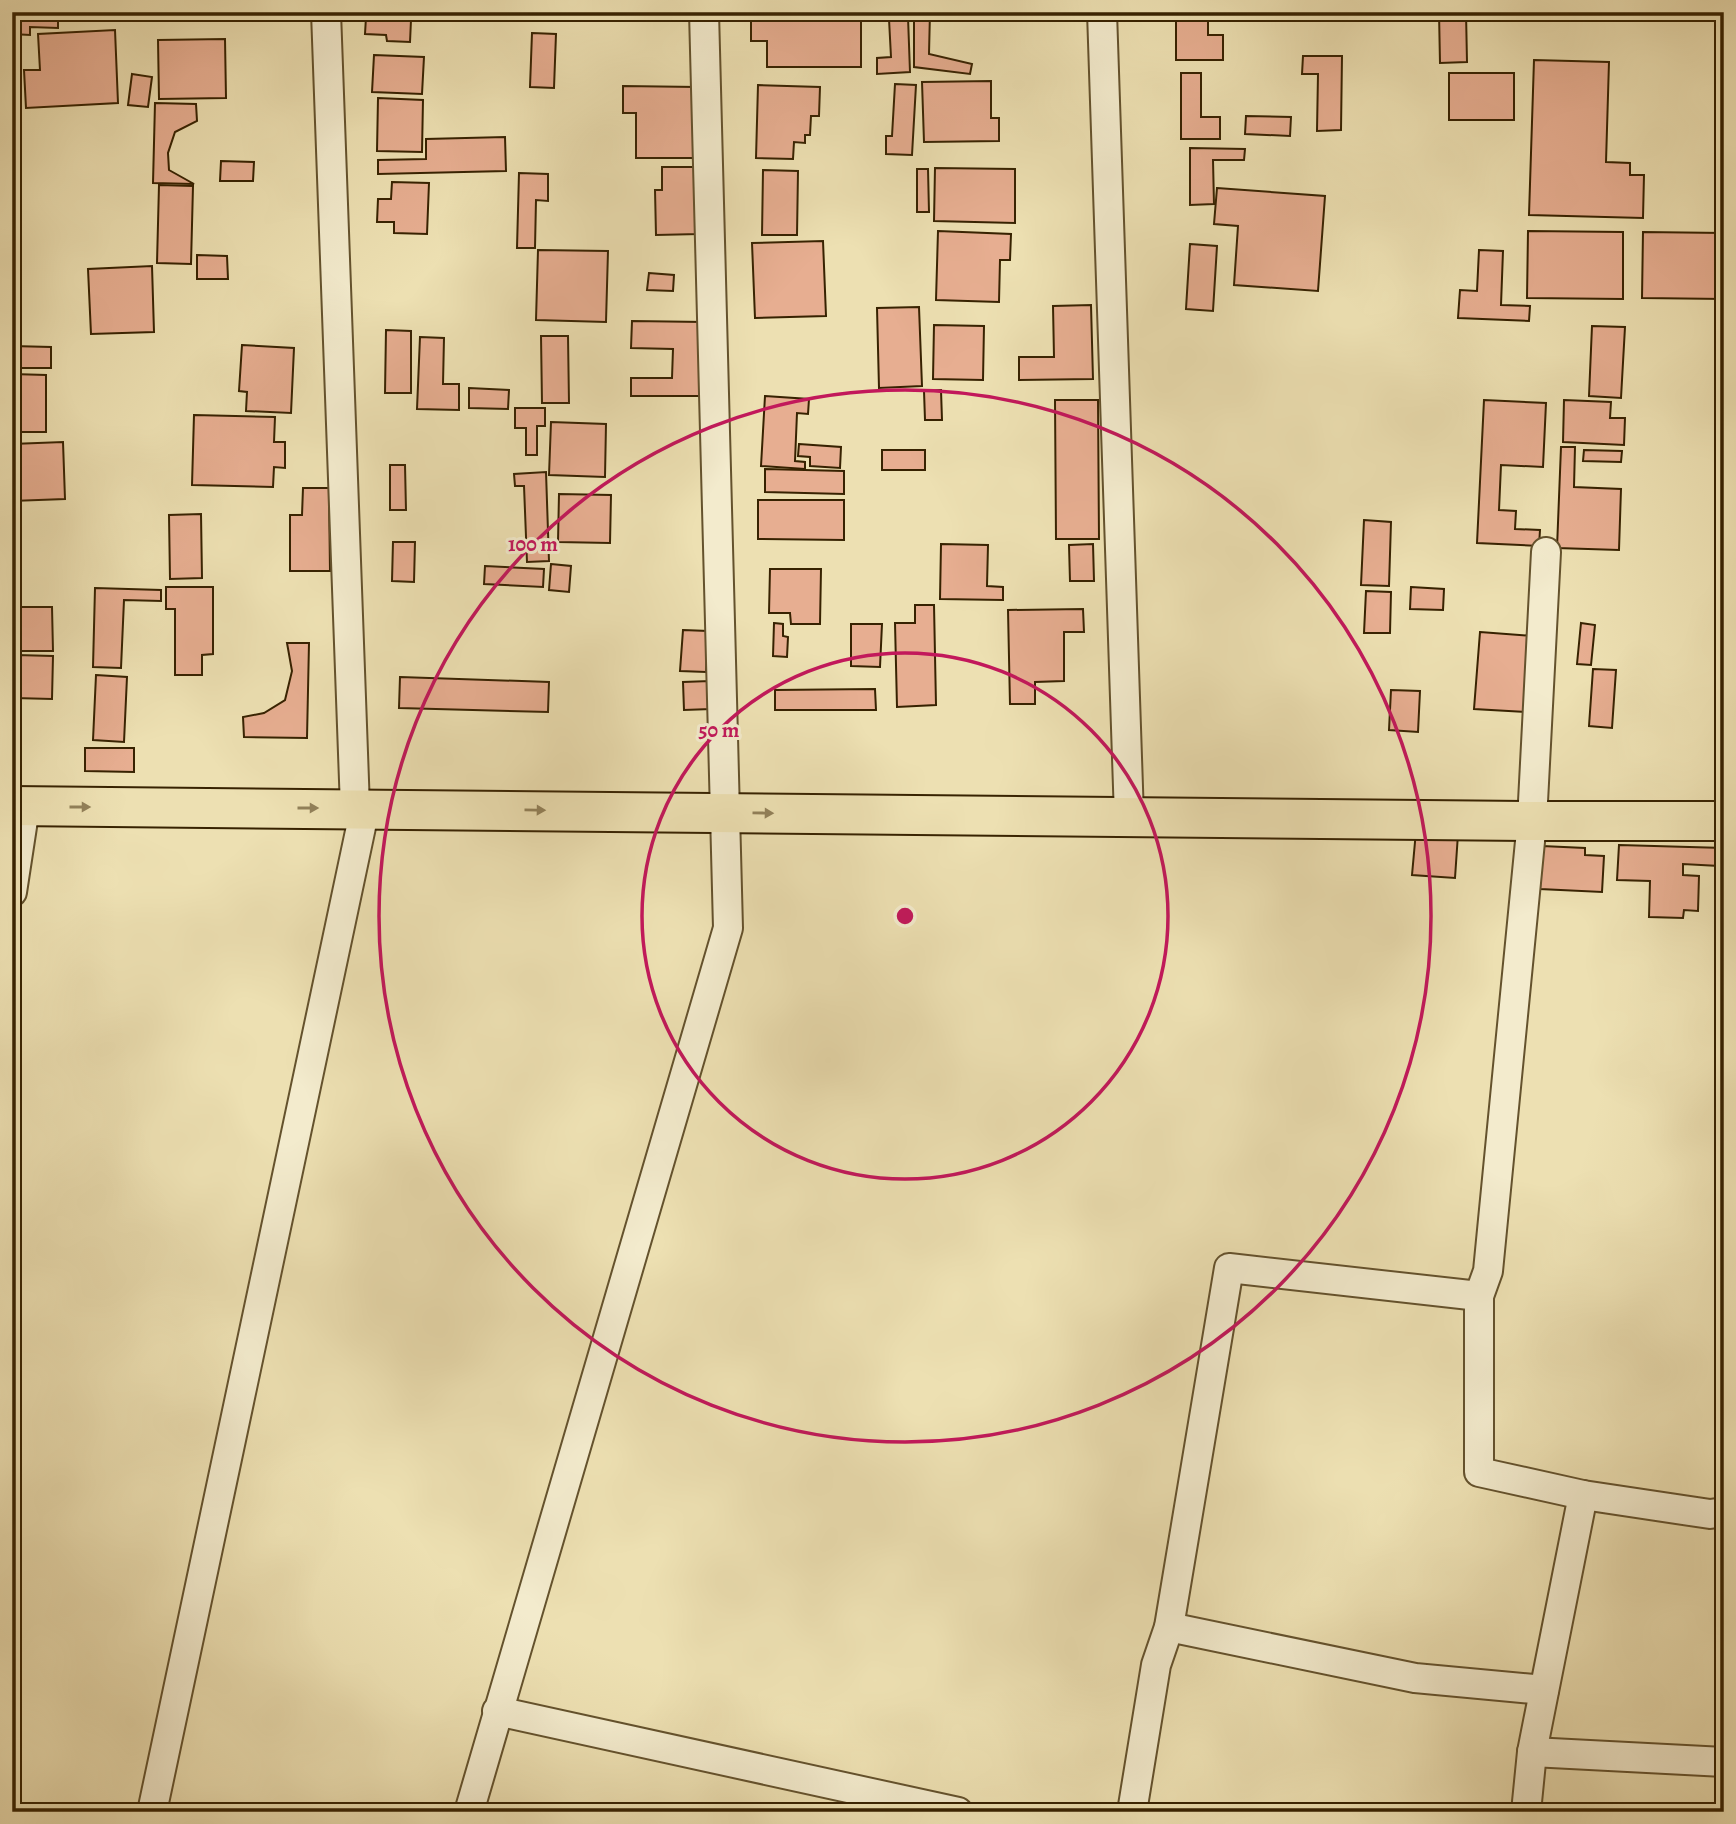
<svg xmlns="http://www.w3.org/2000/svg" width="1736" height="1824" font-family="Alegreya,serif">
<rect width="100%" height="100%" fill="#ede0b2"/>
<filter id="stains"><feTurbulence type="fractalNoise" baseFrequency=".00286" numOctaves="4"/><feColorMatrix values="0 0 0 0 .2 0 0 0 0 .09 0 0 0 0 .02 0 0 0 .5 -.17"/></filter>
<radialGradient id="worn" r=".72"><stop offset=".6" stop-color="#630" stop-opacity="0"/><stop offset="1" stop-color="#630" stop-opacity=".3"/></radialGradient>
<g fill="#e7ae91" stroke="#372201" stroke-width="2">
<path d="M12,12H58V28L30,27V35L12,34Z"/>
<path d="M157,12H242V21L157,20Z"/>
<path d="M370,12H404V14Z"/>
<path d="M751,12H861V67H767V41H751Z"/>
<path d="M914,12H930L929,54L972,64L970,74L914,67Z"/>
<path d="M1176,12H1208V35H1223V60H1176Z"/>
<path d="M1439,12H1466L1467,62L1440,63Z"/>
<path d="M366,17L411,20L410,42L387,41L386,35L365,34Z"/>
<path d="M908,17L910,72L877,74V58L891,57L889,19Z"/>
<path d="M115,30L118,103L26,108L24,70H40L38,34Z"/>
<path d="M532,33L556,34L554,88L530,87Z"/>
<path d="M225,39L226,98L159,99L158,40Z"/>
<path d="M374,55L424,57L422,94L372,92Z"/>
<path d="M1303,56H1342L1341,130L1317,131L1318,74H1302Z"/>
<path d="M1534,60L1609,62L1606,162L1630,163V175H1644L1643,218L1529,215Z"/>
<path d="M1181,73H1201V117H1220V139H1181Z"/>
<rect x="1449" y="73" width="65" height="47"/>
<path d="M132,74L152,77L148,107L128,105Z"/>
<path d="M991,81V118H999V141L924,142L922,82Z"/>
<path d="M895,84L916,85L912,155L886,154V136H892Z"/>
<path d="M758,85L820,87L819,116H811L810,135H805V143L794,142L793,159L756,158Z"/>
<path d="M623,86L697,87L696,158H636V113H623Z"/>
<path d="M378,98L423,100L422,152L377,151Z"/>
<path d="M155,103L196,104L197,121L175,132L168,153L169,170L194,184L153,183Z"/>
<path d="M1246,116L1291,117L1290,136L1245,134Z"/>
<path d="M505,137L506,171L378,174V160L426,159V139Z"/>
<path d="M1190,148L1245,149L1244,160H1213L1214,204L1190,205Z"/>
<path d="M221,161L254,162L253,181H220Z"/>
<path d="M662,167H698L699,234L656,235L655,190H662Z"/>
<path d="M935,168L1015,169V223L934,221Z"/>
<path d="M917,169H928L929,212H917Z"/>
<path d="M763,170L798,171L797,235H762Z"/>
<path d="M519,173L548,174V201L536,200L535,248H517Z"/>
<path d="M392,182L429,183L427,234L394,233V222H377L378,199H391Z"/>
<path d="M159,185L193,186L191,264L157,263Z"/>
<path d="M1217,188L1325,196L1318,291L1234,285L1238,226L1214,224Z"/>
<path d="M938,231L1011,234L1010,260H1000L999,302L936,300Z"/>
<path d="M1528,231L1623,232V299L1527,298Z"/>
<path d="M1643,232L1724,233V299L1642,298Z"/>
<path d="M823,241L826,316L755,318L752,243Z"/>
<path d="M1190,244L1217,246L1213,311L1186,309Z"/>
<path d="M538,250L608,251L606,322L536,320Z"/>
<path d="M1479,250L1503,251L1501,305L1530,306L1529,321L1458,318L1460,290L1477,291Z"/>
<path d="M197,255L227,256L228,279H197Z"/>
<path d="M152,266L154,332L91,334L88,269Z"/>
<path d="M649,273L674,275L673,291L647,290Z"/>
<path d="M1091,305L1093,379L1019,380V357H1054L1053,306Z"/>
<path d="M919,307L922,386L879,388L877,308Z"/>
<path d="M632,321L704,322L703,396H631V378H672L673,349L631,348Z"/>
<path d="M934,325L984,326L983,380L933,379Z"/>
<path d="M1592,326L1625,327L1621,398L1589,396Z"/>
<path d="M386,330L411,331V393H385Z"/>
<path d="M541,336H568L569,403H542Z"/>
<path d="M420,337L444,338L443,384H459V410L417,409Z"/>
<path d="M242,345L294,348L291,413L246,411L247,392L239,391Z"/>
<path d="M12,346L51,347V368H12Z"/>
<path d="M12,374L46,375V432H12Z"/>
<path d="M469,388L509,390L508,409L469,408Z"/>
<path d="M941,390L942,420H925L924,391Z"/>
<path d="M765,396L809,399L808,414L797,413L795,461L805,462V469L761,466Z"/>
<path d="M1055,400H1098L1099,539H1056Z"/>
<path d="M1484,400L1546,403L1543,467L1501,465L1499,510L1516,511L1515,529L1540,530L1539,546L1477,543Z"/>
<path d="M1564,400L1611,402L1610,418H1625L1624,445L1563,442Z"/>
<path d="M515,408H545V426H537V455H526V428H515Z"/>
<path d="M194,415L275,417L274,442H285V468L274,467L273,487L192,485Z"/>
<path d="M551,422L606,424L605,477L549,475Z"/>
<path d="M63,442L65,499L12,501V444Z"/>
<path d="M799,444L841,447L840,468L810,466V457L798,456Z"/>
<path d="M1561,447H1575L1574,487L1621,489L1619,550L1557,548Z"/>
<rect x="882" y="450" width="43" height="20"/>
<path d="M1584,450L1622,451L1621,462L1583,461Z"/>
<path d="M390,465H405L406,510H390Z"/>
<path d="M765,469L844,471V494L765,492Z"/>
<path d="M546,472L549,561L527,562L524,486H515L514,474Z"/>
<path d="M303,488H329L330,571H290V515H302Z"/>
<path d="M559,494L611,495L610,543L558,542Z"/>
<path d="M758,500H844V540L758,539Z"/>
<path d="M201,514L202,578L170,579L169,515Z"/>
<path d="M1364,520L1391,522L1389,586L1361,585Z"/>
<path d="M393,542H415L414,582L392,581Z"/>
<path d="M941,544L988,545L987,586L1003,587V600L940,599Z"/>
<path d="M1093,544L1094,581H1070L1069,545Z"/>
<path d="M551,564L571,566L569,592L549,590Z"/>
<path d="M485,566L544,569L543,587L484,584Z"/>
<path d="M770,569H821L820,624H791L790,613H769Z"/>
<path d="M166,587H213V654L202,655V675H175V609H166Z"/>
<path d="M1411,587L1444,589L1443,610L1410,609Z"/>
<path d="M95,588L161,590V601L124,600L121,668L93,667Z"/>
<path d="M1366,591L1391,592L1390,633H1364Z"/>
<path d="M915,605H934L936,705L897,707L895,623H915Z"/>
<path d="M13,607H52L53,651H14Z"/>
<path d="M1083,609L1084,632H1064V681L1035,682V704H1010L1008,610Z"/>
<path d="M774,623L783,624V636L788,637L787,657L773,656Z"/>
<path d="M1581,623L1595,625L1591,665L1577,664Z"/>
<path d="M851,624H882L880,667L851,666Z"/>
<path d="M683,630L708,631L706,672L680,671Z"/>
<path d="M1480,632L1533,636L1528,712L1474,709Z"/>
<path d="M287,643H309L307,738L244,737L243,717L264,713L285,700L292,671Z"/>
<path d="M16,655L53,656L52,699L14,698Z"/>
<path d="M1593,669L1616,670L1612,728L1589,726Z"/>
<path d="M96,675L127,677L124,742L93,740Z"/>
<path d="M400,677L549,682L548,712L399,708Z"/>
<path d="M710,681L711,709L684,710L683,682Z"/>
<path d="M875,689L876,710H775V690Z"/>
<path d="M1391,690L1420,691L1418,732L1389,730Z"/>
<path d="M85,748H134V772L85,771Z"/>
<path d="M1416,831L1458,834L1455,878L1412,875Z"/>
<path d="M1619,845L1724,848V876H1719V866L1683,864V875L1699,876L1698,911L1684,910L1683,918L1649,917L1650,881L1617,880Z"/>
<path d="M1542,846L1585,848V855L1604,856L1602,892L1540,889Z"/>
</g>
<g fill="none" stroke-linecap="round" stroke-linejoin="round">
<g stroke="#64522d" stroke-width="32">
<g id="minor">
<path d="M326,12L355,808"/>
<path d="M1102,12L1129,817"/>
<path d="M1546,552L1532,821L1488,1271L1479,1296V1472L1583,1495L1710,1514L1724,1512"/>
<path d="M12,892L25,807"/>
<path d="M1169,1627L1415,1678L1544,1690"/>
<path d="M497,1711L958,1812"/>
<path d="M1532,1752L1724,1762"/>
<path d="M152,1812L365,808"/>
<path d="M469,1812L728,928L704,12"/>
<path d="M1132,1812L1156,1665L1169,1627L1229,1268L1479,1296"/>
<path d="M1526,1812L1532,1752L1583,1495"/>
</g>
</g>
<g stroke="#372201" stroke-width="42">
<path id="primary" d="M12,806L1532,821H1724"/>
</g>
<use href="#minor" stroke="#f3ebcd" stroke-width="28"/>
<use href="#primary" stroke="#ede0b2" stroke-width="38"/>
</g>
<defs><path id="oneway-solid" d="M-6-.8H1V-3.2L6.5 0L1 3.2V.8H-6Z" transform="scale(1.75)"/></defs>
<g fill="#92815a">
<use href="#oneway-solid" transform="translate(80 807)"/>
<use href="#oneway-solid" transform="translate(308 808)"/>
<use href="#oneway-solid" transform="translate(535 810) rotate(1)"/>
<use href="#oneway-solid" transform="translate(763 813) rotate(1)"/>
</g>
<g fill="none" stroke="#c2185b" stroke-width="3.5">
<circle cx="905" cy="916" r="263"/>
<circle cx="905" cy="916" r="526"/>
</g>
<circle cx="905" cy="916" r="10" fill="#c2185b" stroke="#f3ebcd" stroke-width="3.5"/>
<g font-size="21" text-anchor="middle" font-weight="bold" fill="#c2185b" stroke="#f3ebcd" stroke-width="6" stroke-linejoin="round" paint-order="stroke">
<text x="533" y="551">100 m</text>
<text x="719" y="737">50 m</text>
</g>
<rect width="1736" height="1824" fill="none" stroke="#ede0b2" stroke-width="42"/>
<rect x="14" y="14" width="1708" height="1796" fill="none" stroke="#372201" stroke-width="3.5"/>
<rect x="21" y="21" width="1694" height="1782" fill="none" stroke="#372201" stroke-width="2"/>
<rect width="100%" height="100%" filter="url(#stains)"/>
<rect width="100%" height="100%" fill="url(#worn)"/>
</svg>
